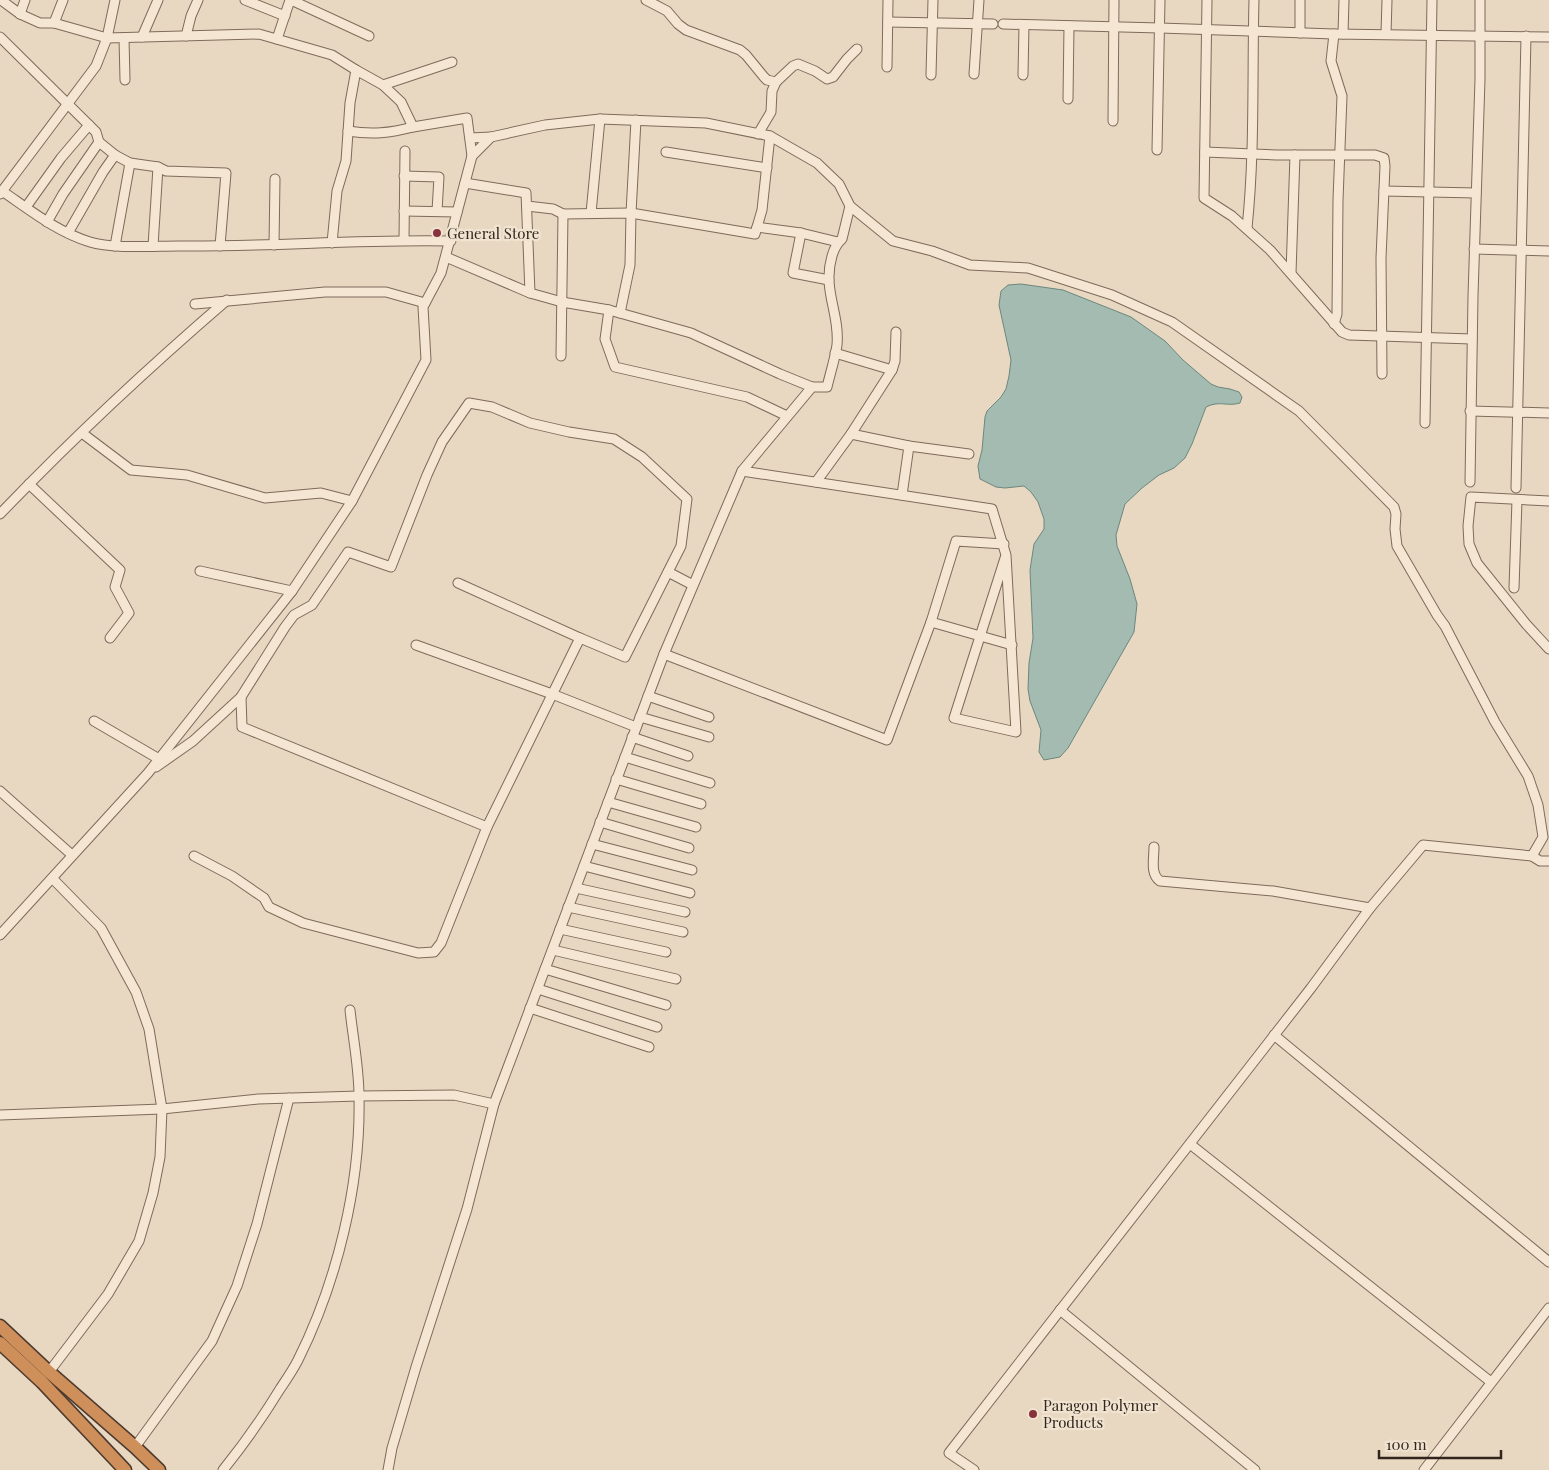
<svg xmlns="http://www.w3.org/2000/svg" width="1549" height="1470" font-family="'Playfair Display',serif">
<rect width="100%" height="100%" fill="#e8d8c1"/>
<path fill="#a3bbb1" stroke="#6c877d" d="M1021,284L1063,290L1131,317L1165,341L1183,360L1211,384L1218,387L1230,389L1239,392L1242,397L1240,403C1227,407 1220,400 1206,407L1192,444L1185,458L1174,468L1159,475L1142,488L1125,504L1116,535L1117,546L1130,579L1137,604L1134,632L1068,748L1060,757L1044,760L1039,752L1041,730L1030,701L1028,689L1029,663L1033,638L1030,570L1034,544L1044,529V519L1038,502L1031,492L1024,486L1005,488L996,487L980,479L978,466L982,450L985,417L987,411L1001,397L1006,389L1009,376L1011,360L999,305L1001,291L1008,285Z"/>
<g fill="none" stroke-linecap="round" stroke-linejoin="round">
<g stroke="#7f6a5b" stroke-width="11">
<g id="minor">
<path d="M1,0L20,14L40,23H54L107,38L259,34L332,55L356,70L383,85L401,102L413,127L467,118L472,156"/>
<path d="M245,0L285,16"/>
<path d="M291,0L369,36"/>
<path d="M646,0L667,11L678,24L686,30L740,50L746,55L764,77L767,80L776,82"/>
<path d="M1207,0L1204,198L1232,216L1270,250L1342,332L1349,335L1472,339"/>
<path d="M20,14L25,0"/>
<path d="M888,22L993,24"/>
<path d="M54,23L63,0"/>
<path d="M1003,24L1160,28L1334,34L1549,37"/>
<path d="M1300,33V0"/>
<path d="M1334,34L1331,61L1342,96L1338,200L1337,314L1334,324"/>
<path d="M1343,34L1344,0"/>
<path d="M1386,34L1387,0"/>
<path d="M186,36L191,16L198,0"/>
<path d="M0,37L96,132L99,142L115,155L130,163L158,167L166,171L226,173L220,246"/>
<path d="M142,37L158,0"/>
<path d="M124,38L125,80"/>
<path d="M277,39L290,0"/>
<path d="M887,67L888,0"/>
<path d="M974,74L979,0"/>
<path d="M931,75L933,0"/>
<path d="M1023,75L1024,25"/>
<path d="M383,85L452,62"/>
<path d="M1068,99L1069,26"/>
<path d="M1113,121L1114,0"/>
<path d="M348,131C372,135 390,133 413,127"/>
<path d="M758,134L771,112L772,91L776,82L793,66L798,64L815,71L827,79L833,77L847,59L857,49"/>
<path d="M470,138L491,137"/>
<path d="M1157,150L1160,0"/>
<path d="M666,152L767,168"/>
<path d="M1205,152L1277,155H1375L1384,158L1385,166L1381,258L1382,374"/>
<path d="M404,176L439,177L437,211"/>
<path d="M465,183L526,193L530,293"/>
<path d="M2,191C30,210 57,232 90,242C112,249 154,246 177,246C268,247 359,239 451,241"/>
<path d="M1384,191L1476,193"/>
<path d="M0,194L96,66L107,38L115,0"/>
<path d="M527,206L553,209L563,214L631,213L755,234L762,210L770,136"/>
<path d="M26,207L61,158L89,125"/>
<path d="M404,211L457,212"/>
<path d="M591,213L600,119"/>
<path d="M47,222L63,194L99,142"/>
<path d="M757,227L801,233L838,242"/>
<path d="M1247,228C1255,152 1252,76 1254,0"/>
<path d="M68,233L103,172L115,155"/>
<path d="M801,233L793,273L829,280"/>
<path d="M404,240L405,151"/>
<path d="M332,243L337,191L346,161L350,103L356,70"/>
<path d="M274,245L275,179"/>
<path d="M115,246L130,163"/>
<path d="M153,246L158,167"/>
<path d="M1474,249L1549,251"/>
<path d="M446,257L530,293L562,302L609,310L691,333L780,374L812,387"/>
<path d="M1291,273L1295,155"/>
<path d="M195,304L325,292H386L425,303"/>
<path d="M609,310L605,339L615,367L747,397L787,416"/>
<path d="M620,313L630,265L631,213L636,120"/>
<path d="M561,356L563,214"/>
<path d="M892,370L895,361L896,332"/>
<path d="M1470,411L1549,413"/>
<path d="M1425,423L1432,0"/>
<path d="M82,433L131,470L187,475L265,498L321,493L352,501"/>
<path d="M851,434L909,446L969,454"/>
<path d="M742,471L992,509L1006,555L1016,732L954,718L1006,555"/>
<path d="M816,482L851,434L892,370L835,353"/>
<path d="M1470,482L1473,296L1480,79V0"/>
<path d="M29,484L120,570L115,587L129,613L110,638"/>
<path d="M1516,488L1526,36"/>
<path d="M902,495L909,446"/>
<path d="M1549,501L1471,497L1468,526L1469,544L1477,563L1526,624L1549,649"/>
<path d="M0,514C72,439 148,368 227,300"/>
<path d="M200,571L292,591"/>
<path d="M668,572L693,585"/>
<path d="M458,583L580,638"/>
<path d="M1514,588L1517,500"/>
<path d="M931,622L1012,645"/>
<path d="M416,645L552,694L636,727"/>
<path d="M664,654L887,740L931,622L956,541L1004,544"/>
<path d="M648,696L709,717"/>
<path d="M241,697L242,727L487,827"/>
<path d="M640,717L709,737"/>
<path d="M94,721L159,759"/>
<path d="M632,737L688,756"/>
<path d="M625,757L710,783"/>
<path d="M156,767L193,741L241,697L285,627L294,615L312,605L348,552L391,567L427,475L442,442L469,403L492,407L530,423L569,432L614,439L642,457L687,499L681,546L625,657L580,638L487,827L441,943L434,952L418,953L303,923L269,907L264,898L232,876L194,856"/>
<path d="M616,779L701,804"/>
<path d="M0,791L72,855"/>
<path d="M608,802L696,827"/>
<path d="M600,822L689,848"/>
<path d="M592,844L692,870"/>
<path d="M1154,847C1154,859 1150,874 1160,881L1273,891L1370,908"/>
<path d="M584,866L690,893"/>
<path d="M576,888L685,912"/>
<path d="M568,907L683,932"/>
<path d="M560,929L666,952"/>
<path d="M0,935L148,773L292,591L352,501L426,360L423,307L441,273L472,156L491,137L545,125L600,119L706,123L770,136L817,163L839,184L850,206L893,241L932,251L970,265L1028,268L1112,295L1172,322L1299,411L1394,507L1396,514L1395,529L1397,546L1437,615L1445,626L1495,722L1528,776L1538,805L1543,837L1532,856"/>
<path d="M553,950L676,979"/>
<path d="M545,969L666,1005"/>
<path d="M538,989L657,1027"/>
<path d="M530,1008L649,1047"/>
<path d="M1274,1035L1549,1262"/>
<path d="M0,1115L162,1109L258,1099L359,1096L454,1095L494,1104"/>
<path d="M1190,1144L1491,1382"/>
<path d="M1060,1310L1255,1470"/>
<path d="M49,1372L108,1294L139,1241L153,1193L160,1157L162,1109L149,1029L136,992L101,928L53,879"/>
<path d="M135,1447L212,1341L237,1286L257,1224L289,1098"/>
<path d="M223,1470C244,1444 263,1417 280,1389C286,1380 293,1370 298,1360C337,1282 361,1184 359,1096C359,1068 353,1038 350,1010"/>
<path d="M388,1470L392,1448L416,1367L467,1209L494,1104L664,654L742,471L812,387H827C830,374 835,359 837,345C840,313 822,290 832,256C834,249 836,244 842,239L850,206"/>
<path d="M974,1470L949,1453L1311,988L1370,908L1423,845L1532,856L1540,861H1549"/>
<path d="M1424,1470L1549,1308"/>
</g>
</g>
<g stroke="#4d3a2f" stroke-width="15">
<g id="highway">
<path d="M0,1326L49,1372L135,1447L159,1470"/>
<path d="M0,1343L42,1382L125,1470"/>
</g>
</g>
<use href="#minor" stroke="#f4e6d3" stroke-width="9"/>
<use href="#highway" stroke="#ce8f5b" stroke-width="12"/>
</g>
<g fill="#87323c" stroke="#f0e3d0" stroke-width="2">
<circle cx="437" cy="233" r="5"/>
<circle cx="1033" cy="1414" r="5"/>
</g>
<g text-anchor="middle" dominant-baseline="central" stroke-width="4.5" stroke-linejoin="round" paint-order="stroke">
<g font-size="15" fill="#31251d" stroke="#f0e3d0" text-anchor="start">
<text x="447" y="233">General Store</text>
<text x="1043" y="1405">Paragon Polymer<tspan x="1043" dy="17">Products</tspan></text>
</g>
</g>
<path d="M1379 1450v8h122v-8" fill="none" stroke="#31251d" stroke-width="2.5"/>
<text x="1386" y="1450" font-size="15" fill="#31251d" stroke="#f0e3d0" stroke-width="4" paint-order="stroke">100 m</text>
</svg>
